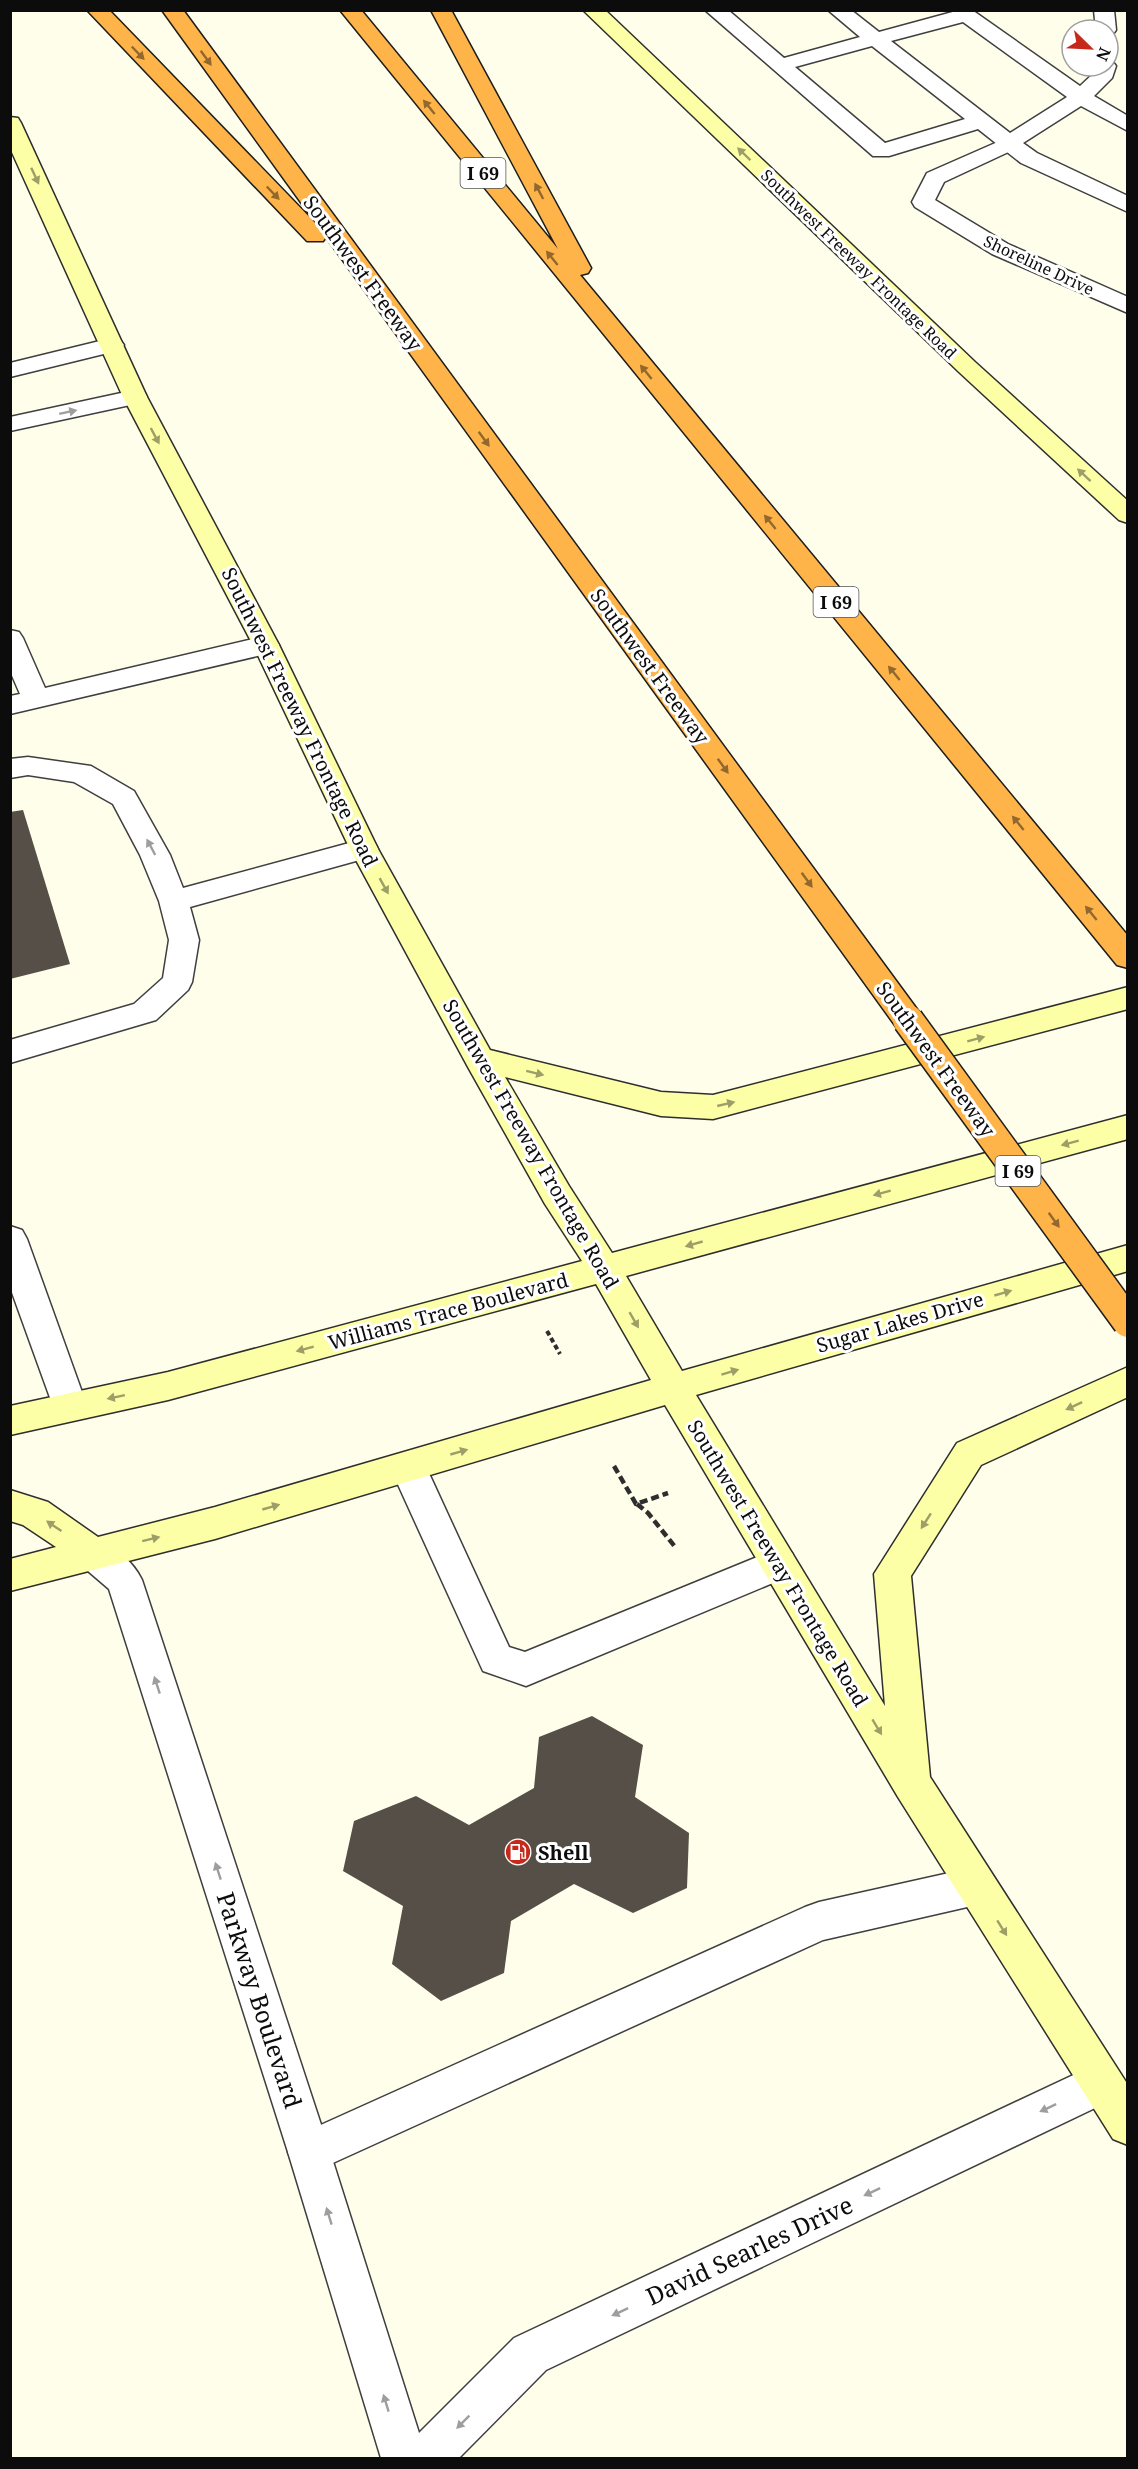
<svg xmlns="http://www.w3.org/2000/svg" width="1138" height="2469" font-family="'Noto Serif',serif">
<rect width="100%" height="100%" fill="#fffeeb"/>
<g fill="#554f47">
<path d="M23,810L70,964L10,979V812Z"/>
<path d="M592,1716L643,1745L635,1797L689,1833L687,1888L633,1913L574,1884L511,1921L504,1973L441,2001L392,1964L403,1906L343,1871L354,1821L416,1796L469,1825L534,1788L539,1737Z"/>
</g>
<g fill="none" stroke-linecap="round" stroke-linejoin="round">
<g stroke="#3f3f3f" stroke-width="3">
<g id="lane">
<path d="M705,10H728L784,58L860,37L828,10H851L879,32L960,10H972L1080,86L1095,72L1096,66H1108V60L1113,62L1116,66L1112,78L1094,96L1128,116V131L1081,106L1023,143L1037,153L1128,196V212L1021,163L978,129L889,156H873ZM963,22L1067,97L1010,133L891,41ZM872,46L965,119L885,143L795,67Z"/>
<path d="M1094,10H1114L1116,30L1113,34L1108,36V30H1096Z"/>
<path d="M112,338L120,340L124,345L120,350L10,377V363Z"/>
<path d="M135,390L144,392L147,397L144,402L10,431V417Z"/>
<path d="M10,630L19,632L23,638L45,688L266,636L275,639L279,645L275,651L266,654L10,714V696L20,694L10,671Z"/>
<path d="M28,757L91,766L134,791L170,855L183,888L364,839L374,842L378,849L374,856L190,907L199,940L192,982L188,990L156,1020L10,1063V1040L134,1004L163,978L169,940L159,901L140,855L113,804L74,782L28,775L10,778V759Z"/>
<path d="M10,1226L22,1230L27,1239L87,1406L82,1416L70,1420L58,1416L53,1406L10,1287Z"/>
<path d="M408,1452L421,1456L509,1647L525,1652L779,1548L792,1553L797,1564L792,1575L526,1686L483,1671L390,1467L395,1456Z"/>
<path d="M976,1867L990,1873L996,1886L990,1899L976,1905L823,1940L324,2167L309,2173L294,2167L288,2152L294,2137L805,1907L819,1902Z"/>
</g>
</g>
<g stroke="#3f3f3f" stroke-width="3">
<g id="street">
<path d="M1009,137L1017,138L1020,143L1017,148L944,182L935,200L1008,244L1128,297V313L992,254L915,207L912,202L927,173Z"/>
<path d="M94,1538C113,1545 133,1561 142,1580L330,2152L419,2433L514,2338L1101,2062L1116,2068L1122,2083L1116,2098L546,2370L459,2458H381L288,2152L109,1589L81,1565L76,1554L81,1543Z"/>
</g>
</g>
<g stroke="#2e2e2e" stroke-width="3">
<g id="secondary">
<path d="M583,10H605L975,362L1128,501V523L1119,520L959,372Z"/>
<path d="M10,117L18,118L21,123L147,397L279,645L378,849L490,1050L661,1092L713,1095L1128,987V1009L713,1119L661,1116L505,1077L569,1186L612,1253L1128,1115V1139L626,1276L682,1371L1128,1245V1271L696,1395L885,1706L874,1574L957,1443L1128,1367V1397L981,1465L911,1576L930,1777L1128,2085V2145L1113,2139L898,1797L665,1405L215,1539L10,1591V1559L56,1547L23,1525L10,1521V1490L48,1502L98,1537L215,1507L651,1380L596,1284L168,1400L10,1435V1406L168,1372L582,1261L545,1204L468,1067L350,849L253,645L123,397L10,148Z"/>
</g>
</g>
<g stroke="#1d1d1d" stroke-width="3">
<g id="highway">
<path d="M87,10H109L318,226L162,10H183L919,1012L923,1020L919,1028L908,1031L897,1028L326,237L323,241H307Z"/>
<path d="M340,10H361L558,249L431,10H451L591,268L588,273L580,275L1128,936V968L1117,965Z"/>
</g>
</g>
<path stroke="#2e2e2e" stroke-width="4" stroke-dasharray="5 3" stroke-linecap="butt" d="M547,1331L560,1354"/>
<g stroke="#2e2e2e" stroke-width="4.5" stroke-dasharray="8 4" stroke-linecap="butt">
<path d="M614,1466L636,1504L668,1493"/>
<path d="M637,1504L648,1513L676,1548"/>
</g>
<use href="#lane" fill="#fff" fill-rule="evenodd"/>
<use href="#street" fill="#fff" fill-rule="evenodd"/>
<use href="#secondary" fill="#fdffa6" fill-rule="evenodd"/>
<use href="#highway" fill="#ffb449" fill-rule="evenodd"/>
<g stroke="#1d1d1d" stroke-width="33" stroke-linecap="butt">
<path id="highway-bridge" d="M908,1020L1128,1322"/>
</g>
<use href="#highway-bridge" stroke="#ffb449" stroke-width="30"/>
</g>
<defs><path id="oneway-solid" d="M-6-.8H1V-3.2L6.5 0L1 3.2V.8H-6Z" transform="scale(1.5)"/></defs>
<g fill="#92682e">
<use href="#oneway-solid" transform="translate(138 53) rotate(46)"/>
<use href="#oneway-solid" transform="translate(206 58) rotate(54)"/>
<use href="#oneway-solid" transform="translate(429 107) rotate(-129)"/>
<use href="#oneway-solid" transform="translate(539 191) rotate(-118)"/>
<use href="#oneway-solid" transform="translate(273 193) rotate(46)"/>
<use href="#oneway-solid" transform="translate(552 258) rotate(-129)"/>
<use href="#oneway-solid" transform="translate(646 372) rotate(-129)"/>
<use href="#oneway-solid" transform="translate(484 439) rotate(54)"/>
<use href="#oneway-solid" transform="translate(770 522) rotate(-129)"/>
<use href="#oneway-solid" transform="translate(894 673) rotate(-129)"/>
<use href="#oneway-solid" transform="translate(723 766) rotate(54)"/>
<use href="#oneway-solid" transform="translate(1018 823) rotate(-129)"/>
<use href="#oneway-solid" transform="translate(807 880) rotate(54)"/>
<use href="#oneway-solid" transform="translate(1091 913) rotate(-129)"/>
<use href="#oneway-solid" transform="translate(1054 1220) rotate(54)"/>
</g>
<g fill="#9d9e68">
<use href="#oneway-solid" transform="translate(744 154) rotate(-136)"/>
<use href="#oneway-solid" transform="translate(35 176) rotate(65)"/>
<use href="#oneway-solid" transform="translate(155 436) rotate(62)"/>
<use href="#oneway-solid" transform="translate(1084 475) rotate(-137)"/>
<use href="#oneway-solid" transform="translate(384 886) rotate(61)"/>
<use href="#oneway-solid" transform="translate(976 1039) rotate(-15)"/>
<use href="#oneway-solid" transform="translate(535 1073) rotate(14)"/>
<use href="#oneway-solid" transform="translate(726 1104) rotate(-13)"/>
<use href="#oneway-solid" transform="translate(1070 1143) rotate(165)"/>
<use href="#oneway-solid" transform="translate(882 1193) rotate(165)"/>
<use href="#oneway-solid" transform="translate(694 1244) rotate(164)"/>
<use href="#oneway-solid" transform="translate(1003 1293) rotate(-16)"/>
<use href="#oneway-solid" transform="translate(634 1320) rotate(60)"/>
<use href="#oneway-solid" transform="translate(305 1349) rotate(165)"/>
<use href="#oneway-solid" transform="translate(730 1372) rotate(-17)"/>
<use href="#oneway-solid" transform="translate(116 1397) rotate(168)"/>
<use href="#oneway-solid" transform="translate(1074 1406) rotate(155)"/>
<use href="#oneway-solid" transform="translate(459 1452) rotate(-16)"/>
<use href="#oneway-solid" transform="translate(271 1507) rotate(-16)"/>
<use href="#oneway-solid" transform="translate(926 1521) rotate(123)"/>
<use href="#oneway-solid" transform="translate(54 1526) rotate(-146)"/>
<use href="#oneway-solid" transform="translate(151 1539) rotate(-14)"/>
<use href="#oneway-solid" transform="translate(877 1727) rotate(59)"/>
<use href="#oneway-solid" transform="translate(1002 1928) rotate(58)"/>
</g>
<g fill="#9e9e9e">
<use href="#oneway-solid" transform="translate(68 412) rotate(-12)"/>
<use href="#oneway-solid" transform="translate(151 847) rotate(-118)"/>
<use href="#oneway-solid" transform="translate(157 1685) rotate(-108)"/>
<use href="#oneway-solid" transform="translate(218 1871) rotate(-108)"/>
<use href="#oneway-solid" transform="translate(1048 2108) rotate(155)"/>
<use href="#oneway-solid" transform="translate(872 2192) rotate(155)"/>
<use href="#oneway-solid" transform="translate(329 2216) rotate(-107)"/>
<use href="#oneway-solid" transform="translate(620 2312) rotate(155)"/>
<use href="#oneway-solid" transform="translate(386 2403) rotate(-107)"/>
<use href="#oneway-solid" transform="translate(463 2422) rotate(135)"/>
</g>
<defs>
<g id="fuel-disc" transform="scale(1.35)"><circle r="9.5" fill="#c6281a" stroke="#fff"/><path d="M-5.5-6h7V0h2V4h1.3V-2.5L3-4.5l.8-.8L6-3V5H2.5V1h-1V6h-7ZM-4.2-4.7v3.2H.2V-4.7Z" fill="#fff"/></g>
</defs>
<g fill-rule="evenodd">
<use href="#fuel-disc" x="518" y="1852"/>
</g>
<g text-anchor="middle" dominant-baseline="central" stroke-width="6" stroke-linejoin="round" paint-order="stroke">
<g font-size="16" fill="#0c0c0c" stroke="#fff">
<text transform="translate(859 264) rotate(44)">Southwest Freeway Frontage Road</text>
<text transform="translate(1039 265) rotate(25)">Shoreline Drive</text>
</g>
<g fill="#fff" stroke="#555" stroke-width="1.5">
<rect x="460.5" y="158" width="45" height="30" rx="4.5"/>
<rect x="813.5" y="587" width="45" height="30" rx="4.5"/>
<rect x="995.5" y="1156" width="45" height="30" rx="4.5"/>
</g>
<g font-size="18" font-weight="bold" fill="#0c0c0c">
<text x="483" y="173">I 69</text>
<text x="836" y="602">I 69</text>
<text x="1018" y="1171">I 69</text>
</g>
<g font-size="20" fill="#0c0c0c" stroke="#fff">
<text transform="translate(363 273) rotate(54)">Southwest Freeway</text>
<text transform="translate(650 666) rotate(54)">Southwest Freeway</text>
<text transform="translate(300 717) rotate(64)">Southwest Freeway Frontage Road</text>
<text transform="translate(936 1059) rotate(54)">Southwest Freeway</text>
<text transform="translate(531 1144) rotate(60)">Southwest Freeway Frontage Road</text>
<text transform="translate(448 1311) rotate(-15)">Williams Trace Boulevard</text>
<text transform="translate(900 1322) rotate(-16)">Sugar Lakes Drive</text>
<text transform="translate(778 1563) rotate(59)">Southwest Freeway Frontage Road</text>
</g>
<g font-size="20" font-weight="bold" fill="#0c0c0c" stroke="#fff" text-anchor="start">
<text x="538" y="1852">Shell</text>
</g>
<g font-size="24" fill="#0c0c0c" stroke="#fff">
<text transform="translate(260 2000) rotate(72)">Parkway Boulevard</text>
<text transform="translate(749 2250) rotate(-25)">David Searles Drive</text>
</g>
</g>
<rect width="1138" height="2469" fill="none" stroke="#0c0c0c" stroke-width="24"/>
<g transform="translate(1090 48) rotate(114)"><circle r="28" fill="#ffffff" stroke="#9e9e9e" stroke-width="1.5"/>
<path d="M0-4.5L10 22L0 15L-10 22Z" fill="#c6281a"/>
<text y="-9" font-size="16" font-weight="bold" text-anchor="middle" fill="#0c0c0c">N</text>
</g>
</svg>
